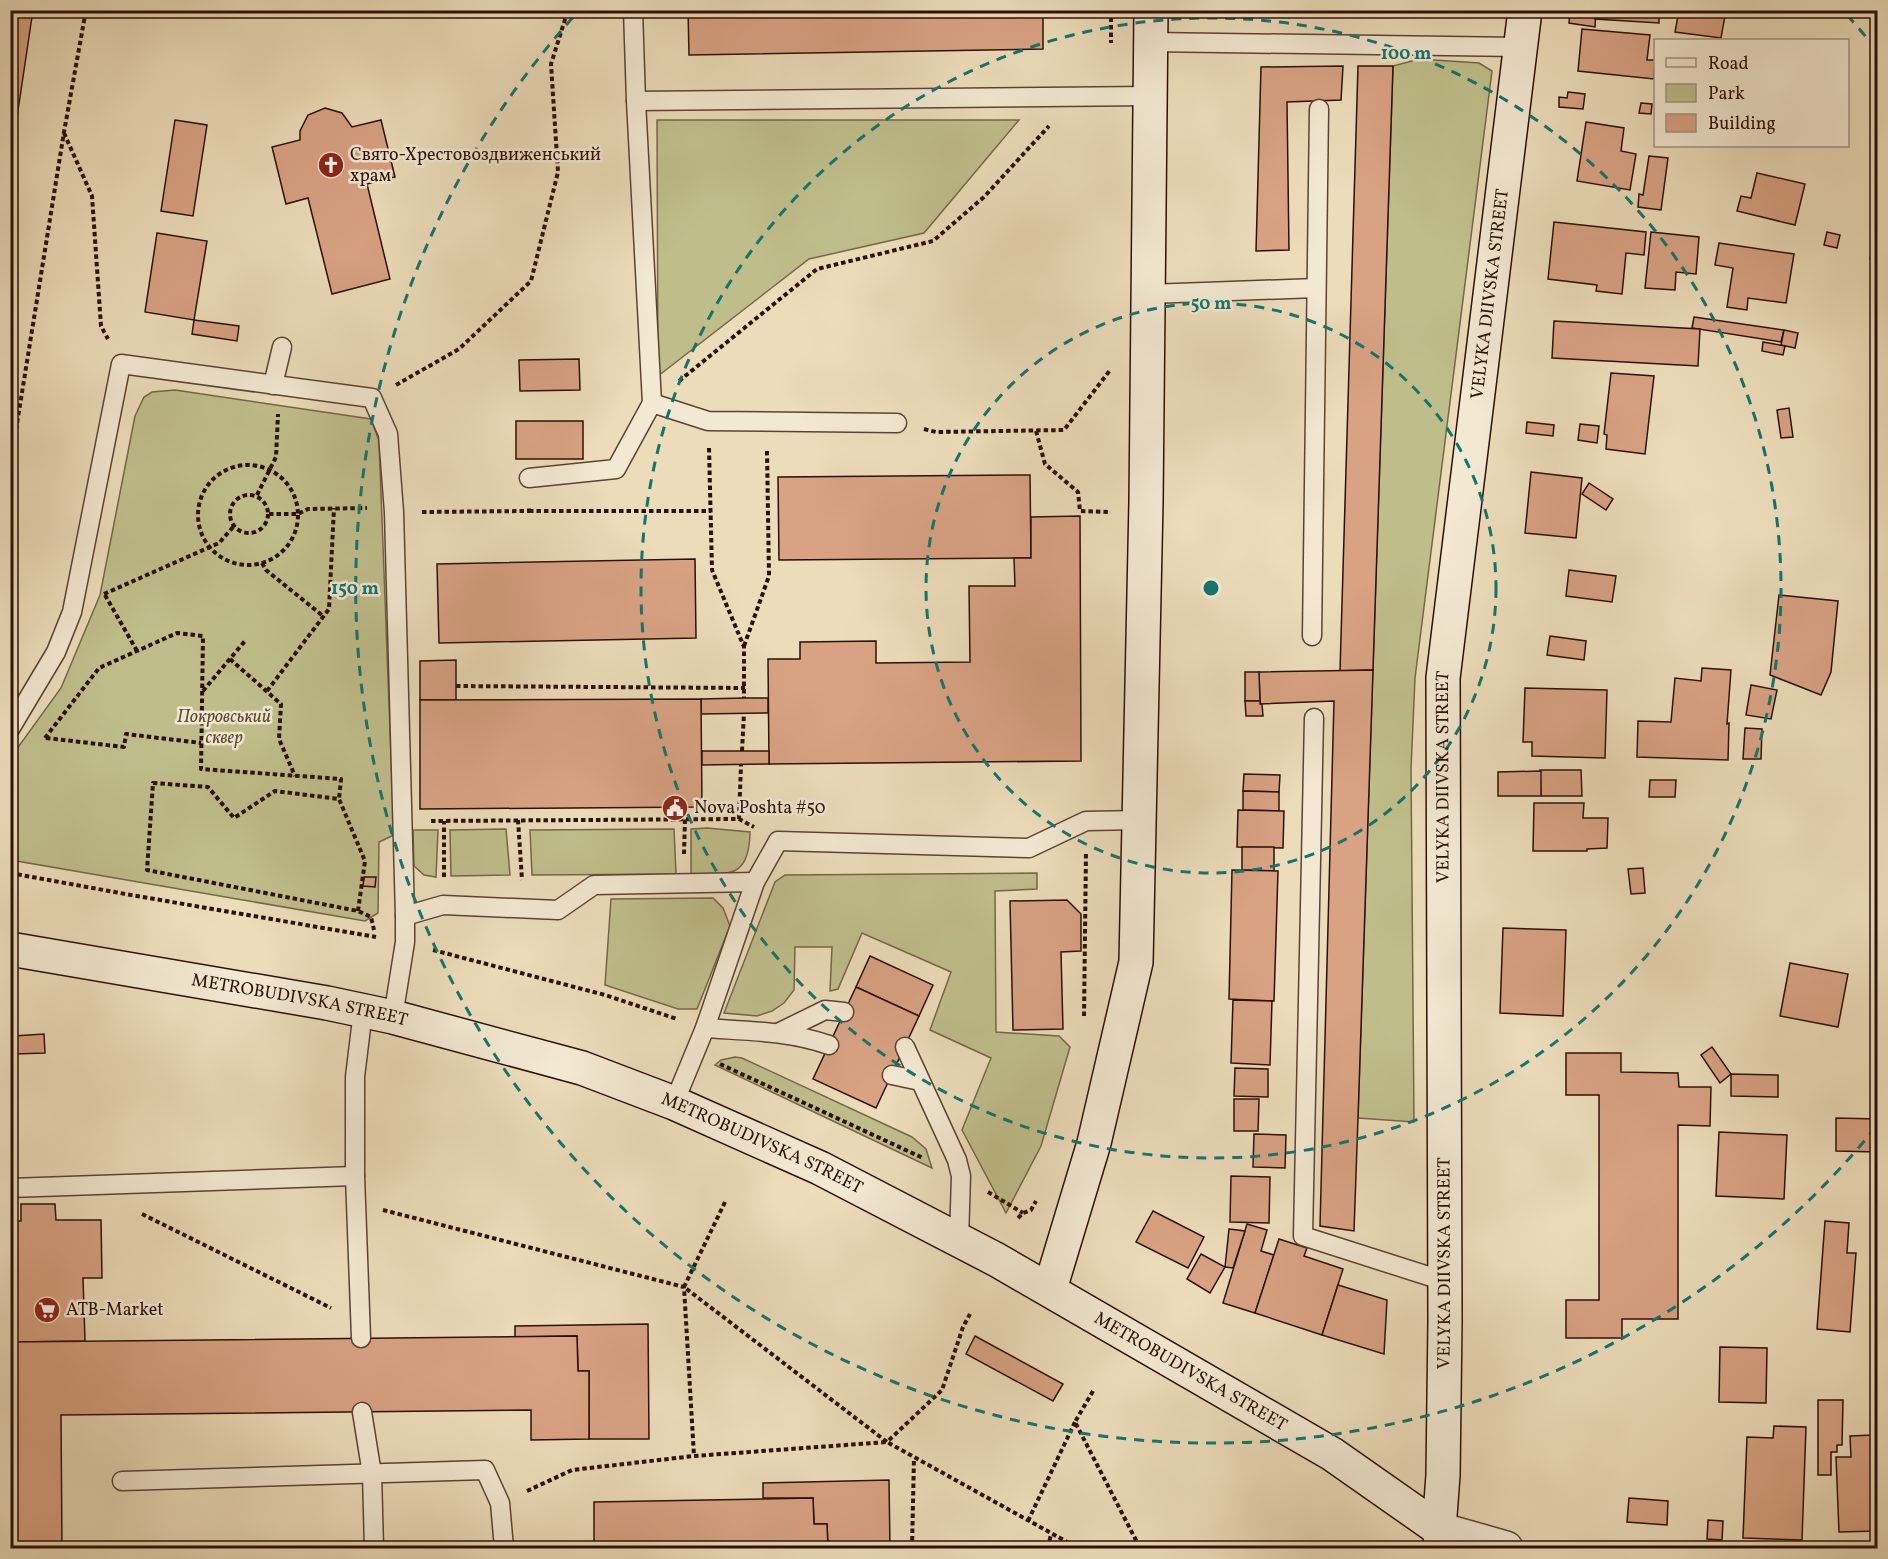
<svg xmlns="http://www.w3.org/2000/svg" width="1888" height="1559" font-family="Vollkorn,serif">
<rect width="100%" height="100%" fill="#ecdcba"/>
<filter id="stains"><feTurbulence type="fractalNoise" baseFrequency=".00333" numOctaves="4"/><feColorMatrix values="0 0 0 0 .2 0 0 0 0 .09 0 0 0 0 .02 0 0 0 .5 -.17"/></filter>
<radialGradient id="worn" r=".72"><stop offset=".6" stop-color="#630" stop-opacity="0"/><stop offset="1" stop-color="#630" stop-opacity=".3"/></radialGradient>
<g fill="#bfbe8b" stroke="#756748" stroke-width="1.5">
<path d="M1419,59L1479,63L1492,71L1415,678L1411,769L1414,1122L1358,1118L1393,66Z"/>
<path d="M657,120H1019L924,233L809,259L658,376Z"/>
<path d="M175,390L371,419L379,441L394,835L379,842L378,913L365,921L11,860V757L61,688L100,595L135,416L144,397L152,392Z"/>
<path d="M707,828L750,832C749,879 730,874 691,874V829Z"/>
<path d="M506,829L510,875L451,876L450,830Z"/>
<path d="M674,829L676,874L532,875L530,830Z"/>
<path d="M413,830H438L436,877L424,875L414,866Z"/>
<path d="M1037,873V889L995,891L996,1032L1059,1036L1070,1047L1041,1146L1006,1213L962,1130L991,1058L930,1030L951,972L862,933L838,989L830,991L832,947H795L794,990L784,1003L772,1011L757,1016L724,1013L775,882L785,875Z"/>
<path d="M713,898L723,908L730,926L697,1009H678L605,985L611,899Z"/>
<path d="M735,1057L742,1058L912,1137L926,1149L932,1168L715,1065L721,1060Z"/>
</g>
<g fill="#d8a283" stroke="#2b1006" stroke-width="1.5">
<path d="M10,10H33L10,164Z"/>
<path d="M688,10H1043V49L689,55Z"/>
<path d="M1570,10H1596L1595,27L1569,23Z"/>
<path d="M1596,10H1668V13L1659,12V23L1595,19Z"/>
<path d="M1679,10L1725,16L1721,38L1675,32Z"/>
<path d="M1582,29L1650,35L1647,60H1655L1654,79L1578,71Z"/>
<path d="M1343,66L1341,100L1287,102L1289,250L1256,251L1261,67Z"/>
<path d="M1358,66H1393L1373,670L1340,671Z"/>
<path d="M1568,92L1585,94L1583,109L1559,107V97L1567,98Z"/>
<path d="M1641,103L1652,104L1651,114L1639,113Z"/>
<path d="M325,108L342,113L352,127L381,120L395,177L367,184L390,279L332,294L308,198L286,204L272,147L300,140V131L308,115Z"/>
<path d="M175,120L207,125L193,216L161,211Z"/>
<path d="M1586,122L1624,128L1621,151L1636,154L1630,190L1577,181Z"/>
<path d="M1649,156L1668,158L1661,210L1638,207L1639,194L1643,195Z"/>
<path d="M1757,173L1805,184L1795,225L1737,211L1741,196L1751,198Z"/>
<path d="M1554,222L1646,232L1644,255L1626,253L1622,294L1596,291L1597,285L1548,279Z"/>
<path d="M1651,232L1699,237L1696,274L1676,272L1675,290L1645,288Z"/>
<path d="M1827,232L1840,235L1837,248L1824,245Z"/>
<path d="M157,233L207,241L194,320L145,312Z"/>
<path d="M1875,235H1878V261L1870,259Z"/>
<path d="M1719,243L1794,254L1786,303L1748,298L1747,310L1727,307L1733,268L1715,265Z"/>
<path d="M1694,317L1784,330L1781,342L1692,328Z"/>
<path d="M194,320L239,326L237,341L192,334Z"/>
<path d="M1554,321L1700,329L1698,366L1552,358Z"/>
<path d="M1784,330L1798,333L1795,348L1781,345Z"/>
<path d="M1763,342L1785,346L1783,355L1762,351Z"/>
<path d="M579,359L580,390L520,391L519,360Z"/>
<path d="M1611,373L1654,376L1645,454L1606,449L1607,435L1604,434Z"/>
<path d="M1789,408L1793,437L1781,438L1777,410Z"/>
<rect x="516" y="421" width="67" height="38"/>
<path d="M1527,422L1554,425L1553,436L1526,433Z"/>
<path d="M1580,424L1599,426L1597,443L1578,440Z"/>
<path d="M1531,472L1582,478L1576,538L1525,533Z"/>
<path d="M1030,475L1031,558L779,560L778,477Z"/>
<path d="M1589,483L1613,499L1606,510L1582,494Z"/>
<path d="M1080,516L1081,761L769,764L768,659H800V642L876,641V663L970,662L969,586H1015L1014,558H1031V517Z"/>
<path d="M695,559L696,638L439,643L437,564Z"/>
<path d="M1569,570L1616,576L1612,602L1566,596Z"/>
<path d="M1779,595L1838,601L1831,672L1821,695L1770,675Z"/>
<path d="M1550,636L1586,641L1584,660L1547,655Z"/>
<path d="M456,660V700H420V661Z"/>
<path d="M1702,668L1731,670L1727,724L1729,723L1728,760L1637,757L1638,721L1671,722L1675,678L1701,681Z"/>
<path d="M1373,670L1358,1118L1354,1231L1320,1226L1334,701L1260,704L1259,672Z"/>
<path d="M1245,672H1259L1260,701H1245Z"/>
<path d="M1751,685L1777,690L1771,719L1746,715Z"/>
<path d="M1525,688L1607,690L1605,758L1532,756V742H1523Z"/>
<path d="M744,698H768V713L701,714V699Z"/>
<path d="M701,699L702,807L420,809V700Z"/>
<path d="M1245,701H1260V704H1262L1263,716H1246Z"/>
<path d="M1745,728L1762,729L1761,759H1743Z"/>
<path d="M702,751H769V764L702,765Z"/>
<path d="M1540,770H1581L1582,796H1541Z"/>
<path d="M1541,771V796H1498V772Z"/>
<path d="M1244,774L1280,775L1279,792L1243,791Z"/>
<path d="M1650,780H1676L1675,797H1649Z"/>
<path d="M1243,791L1279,792V811L1243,810Z"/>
<path d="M1534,803H1584L1583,818H1608L1607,848L1587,849V851H1533Z"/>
<path d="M1238,810L1284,811L1283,848L1237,847Z"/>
<path d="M1242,847H1274V871L1242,870Z"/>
<path d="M1643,868L1645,893L1631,894L1628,869Z"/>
<path d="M1232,870L1278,871L1274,1001L1229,999Z"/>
<path d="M364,877H376L375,887L363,886Z"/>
<path d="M1067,900L1081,914V951L1061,952L1063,1029L1013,1030L1010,901Z"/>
<path d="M1503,928L1566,930L1563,1016L1500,1013Z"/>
<path d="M870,956L933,985L919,1016L856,987Z"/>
<path d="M1790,963L1848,974L1838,1027L1780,1016Z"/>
<path d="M856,987L919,1016L876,1108L813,1079Z"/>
<path d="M1233,1000L1272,1001L1270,1065L1231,1063Z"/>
<path d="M10,1030H14L15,1054L10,1055Z"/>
<path d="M44,1034L45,1053L15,1054L14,1036Z"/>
<path d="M1712,1047L1731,1074L1720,1083L1701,1055Z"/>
<path d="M1566,1053H1621V1072L1678,1073L1679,1087H1711L1710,1126L1678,1125V1319H1622V1338H1566V1300H1599V1095H1566Z"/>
<path d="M1235,1068L1268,1069V1097L1234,1096Z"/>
<path d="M1731,1074L1778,1075V1097L1731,1096Z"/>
<path d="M1234,1099H1259L1258,1131H1234Z"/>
<path d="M1836,1118L1878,1119V1152L1836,1151Z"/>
<path d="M1719,1132L1787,1135L1784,1199L1716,1196Z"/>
<path d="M1254,1134L1286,1135L1285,1168L1253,1167Z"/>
<path d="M1231,1176L1270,1177L1269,1223L1230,1222Z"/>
<path d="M21,1204H55L56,1220H101L102,1278H83L85,1341L12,1342L13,1359H10V1221H21Z"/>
<path d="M1153,1211L1204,1237L1188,1268L1136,1242Z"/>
<path d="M1825,1221L1849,1223L1847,1253H1856L1850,1332L1817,1329Z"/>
<path d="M1247,1224L1267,1230L1261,1251L1274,1255L1255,1313L1223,1303Z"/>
<path d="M1229,1229L1245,1231L1233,1268L1225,1267Z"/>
<path d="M1279,1239L1307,1248L1304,1256L1343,1269L1322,1335L1255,1313Z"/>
<path d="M1201,1254L1225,1267L1210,1293L1187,1279Z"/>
<path d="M1338,1285L1387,1300L1384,1354L1322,1335Z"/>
<path d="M648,1324L649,1439H589V1371H578L577,1336L515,1337V1326Z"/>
<path d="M577,1336L578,1371H589V1439L531,1440V1410L61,1415L62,1548H10V1359H13L12,1342Z"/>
<path d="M975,1336L1063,1384L1053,1401L966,1354Z"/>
<path d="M1720,1347L1767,1348L1766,1403L1719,1402Z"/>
<path d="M1818,1400H1843L1842,1445H1837V1452H1831V1475H1818Z"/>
<path d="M1774,1426L1806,1427L1802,1540L1743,1538L1747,1437L1773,1438Z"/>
<path d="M1874,1435L1875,1459H1878V1531L1839,1532L1836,1457H1851L1850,1436Z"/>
<path d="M889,1480L890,1548H828L827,1524H814L813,1498H763V1483Z"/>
<path d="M813,1498L814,1524H827L828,1548H594V1502Z"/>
<path d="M1629,1498L1668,1501L1667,1525L1627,1522Z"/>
<path d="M1708,1520L1723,1521L1722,1540L1707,1539Z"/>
</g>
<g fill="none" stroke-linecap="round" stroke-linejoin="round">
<g stroke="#5b4333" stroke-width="21">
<g id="service">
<path d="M1151,42L1519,47"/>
<path d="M636,101L1151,96"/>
<path d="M1149,294L1316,288"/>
<path d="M273,385L282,347"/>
<path d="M652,403L708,421L897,423"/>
<path d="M529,478L616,469L652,403L636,101L633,10"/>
<path d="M1312,636L1319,109"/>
<path d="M1314,718L1303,1236L1444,1281"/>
<path d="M10,729L56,652L72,612L121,364L372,398L388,434L394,512L405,916"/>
<path d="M393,1017L405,942V916L443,905L558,910L594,885L755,882"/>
<path d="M705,1028C747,1031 789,1031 829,1045"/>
<path d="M778,1033L825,1010L844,1012"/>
<path d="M905,1047L957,1160L961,1176L959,1239"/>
<path d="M892,1075L920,1081"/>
<path d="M674,1103L705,1028L755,882L778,841L1029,848L1086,821L1140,820"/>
<path d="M10,1188L355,1176"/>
<path d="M361,1338L355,1176V1077L363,1011"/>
<path d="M362,1412L372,1474L374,1548"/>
<path d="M122,1481L485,1470L500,1503L504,1548"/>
</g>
</g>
<g stroke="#5b4333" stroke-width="36">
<path id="tertiary" d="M1442,1548L1439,1529L1506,1548"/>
</g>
<g stroke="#2b1006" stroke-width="36">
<g id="secondary">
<path id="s1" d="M10,949L327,1003L393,1017L582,1068L674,1103L820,1168L997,1260L1332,1454L1439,1529"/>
<path d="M1050,1289L1094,1143L1136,962L1146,502L1151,10"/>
<path id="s2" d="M1439,1529L1443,1475L1445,1321L1443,678L1525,10"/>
</g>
</g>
<g stroke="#2b1006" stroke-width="4" stroke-dasharray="4.5 3" stroke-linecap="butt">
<path d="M1111,10V43"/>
<path d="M64,133L92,196L101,326L108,339"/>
<path d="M679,381L817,269L933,241L984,197L1049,126"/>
<path d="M396,385L459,349L531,281L558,172L551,64L568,10"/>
<path d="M924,429L936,432L1064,430L1111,369"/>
<path d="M1036,431L1045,464L1078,492L1080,511L1111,512"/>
<path d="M709,448L712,570L744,647V698"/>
<circle cx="248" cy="515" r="50"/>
<path d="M10,467L64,132L86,10"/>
<circle cx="249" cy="514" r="19"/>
<path d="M257,495L276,457L278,414"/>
<path d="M529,511H711"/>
<path d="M422,512L529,511V506"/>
<path d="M269,514H298L308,509L367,508"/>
<path d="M262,563L266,570L323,616"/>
<path d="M104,594L219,543L234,526"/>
<path d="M105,595L137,651"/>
<path d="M744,646L769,576L767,451"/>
<path d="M230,659L281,704L279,739L295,776"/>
<path d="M456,686L745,688"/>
<path d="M203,691L245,641"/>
<path d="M267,691L329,609L334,508"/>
<path d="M45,738L99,668L177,633L203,636L201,769L341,779L339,799"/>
<path d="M46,738L124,747L126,734L201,743"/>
<path d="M742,751L744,713"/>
<path d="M739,819L741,764"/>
<path d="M518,820L522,880"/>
<path d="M431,821L739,819L754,827"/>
<path d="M684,854L685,819"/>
<path d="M10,873L131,895L376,937"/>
<path d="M444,877V821"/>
<path d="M358,911L365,861L339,799L275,791L234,818L208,787L153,783L147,870L358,911L371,917L374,930"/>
<path d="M433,950L605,995L677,1019"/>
<path d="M1084,1016L1086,852"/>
<path d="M720,1064L923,1158"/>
<path d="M988,1192L1023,1213"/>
<path d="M725,1202L684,1287L887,1442L942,1390L963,1327L970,1314"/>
<path d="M383,1210L684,1287L694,1456"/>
<path d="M142,1214L331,1308"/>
<path d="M1018,1218L1023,1213L1031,1210L1036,1201"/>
<path d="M1093,1391L1075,1422L1140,1548"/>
<path d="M527,1491L572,1470L694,1456L887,1442L1078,1548"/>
<path d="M1028,1521L1075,1422"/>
<path d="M912,1548L914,1458"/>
<path d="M1048,1548L1051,1534"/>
</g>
<use href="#service" stroke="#f3e8d2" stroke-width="18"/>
<use href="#tertiary" stroke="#f3e8d2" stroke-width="33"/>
<use href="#secondary" stroke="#f3e8d2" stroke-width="33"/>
</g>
<g fill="none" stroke="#0f766e" stroke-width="3" stroke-dasharray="10 8">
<circle cx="1211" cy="588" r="285"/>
<circle cx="1211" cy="588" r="570"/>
<path d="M1876 1127A856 856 0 1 1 575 15M1847 15A856 856 0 0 1 1876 49"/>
</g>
<defs>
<g id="church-disc" transform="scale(1.35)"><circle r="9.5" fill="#8f2418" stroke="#f3e8d2"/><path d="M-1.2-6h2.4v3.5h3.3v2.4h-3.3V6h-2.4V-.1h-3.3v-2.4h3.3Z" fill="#fff"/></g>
<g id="civic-disc" transform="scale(1.35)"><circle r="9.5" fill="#8f2418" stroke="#f3e8d2"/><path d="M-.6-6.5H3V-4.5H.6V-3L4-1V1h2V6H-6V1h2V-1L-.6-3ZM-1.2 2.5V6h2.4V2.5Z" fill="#fff"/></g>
<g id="supermarket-disc" transform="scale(1.35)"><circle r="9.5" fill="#8f2418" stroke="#f3e8d2"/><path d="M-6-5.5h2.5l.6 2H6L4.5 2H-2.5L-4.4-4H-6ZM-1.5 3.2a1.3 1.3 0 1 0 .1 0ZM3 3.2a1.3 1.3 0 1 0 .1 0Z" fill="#fff"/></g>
</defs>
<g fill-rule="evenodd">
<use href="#church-disc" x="331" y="165"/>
<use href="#civic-disc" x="675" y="808"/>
<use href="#supermarket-disc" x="47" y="1310"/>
</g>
<g text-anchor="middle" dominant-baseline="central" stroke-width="5" stroke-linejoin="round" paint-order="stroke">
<g font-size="18" fill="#2b1006" stroke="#f3e8d2" text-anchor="start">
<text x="350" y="155">Свято-Хрестовоздвиженський<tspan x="350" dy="21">храм</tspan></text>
<text x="694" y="808">Nova Poshta #50</text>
<text x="66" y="1310">ATB-Market</text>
</g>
<g font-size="18" fill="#2b1006" stroke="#f3e8d2">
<text stroke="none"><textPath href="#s2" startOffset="1238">VELYKA DIIVSKA STREET</textPath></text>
<text stroke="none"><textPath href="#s2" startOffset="752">VELYKA DIIVSKA STREET</textPath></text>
<text stroke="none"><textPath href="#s1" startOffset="294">METROBUDIVSKA STREET</textPath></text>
<text stroke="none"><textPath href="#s1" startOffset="780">METROBUDIVSKA STREET</textPath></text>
<text stroke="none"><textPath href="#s2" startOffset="266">VELYKA DIIVSKA STREET</textPath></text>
<text stroke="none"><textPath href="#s1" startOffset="1266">METROBUDIVSKA STREET</textPath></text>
</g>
<g font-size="18" font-style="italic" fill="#5f4d35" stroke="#f3e8d2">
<text x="224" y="717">Покровський<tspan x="224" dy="21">сквер</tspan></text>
</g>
</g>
<circle cx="1211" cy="588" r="9" fill="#0f766e" stroke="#f3e8d2" stroke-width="3"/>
<g font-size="18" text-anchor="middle" font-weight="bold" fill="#0f766e" stroke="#f3e8d2" stroke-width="5" stroke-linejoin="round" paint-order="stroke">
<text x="1406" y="59">100 m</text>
<text x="1211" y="309">50 m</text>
<text x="355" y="594">150 m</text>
</g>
<rect width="1888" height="1559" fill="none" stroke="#ecdcba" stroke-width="36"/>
<rect x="12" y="12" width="1864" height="1535" fill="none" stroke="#2b1006" stroke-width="3"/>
<rect x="18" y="18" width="1852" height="1523" fill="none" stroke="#2b1006" stroke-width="1.5"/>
<rect x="1654" y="39" width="195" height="108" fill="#f3e8d2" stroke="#a39280" stroke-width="1.5"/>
<rect x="1666" y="58" width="30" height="9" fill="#f3e8d2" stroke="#a39280" stroke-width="1.5"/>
<text x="1708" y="69" font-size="18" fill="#2b1006">Road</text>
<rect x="1666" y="84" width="30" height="18" fill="#bfbe8b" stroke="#a39280" stroke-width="1.5"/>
<text x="1708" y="99" font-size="18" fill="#2b1006">Park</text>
<rect x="1666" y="114" width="30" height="18" fill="#d8a283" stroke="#a39280" stroke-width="1.5"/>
<text x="1708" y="129" font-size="18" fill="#2b1006">Building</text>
<rect width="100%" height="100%" filter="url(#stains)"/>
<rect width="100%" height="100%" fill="url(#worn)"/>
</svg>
